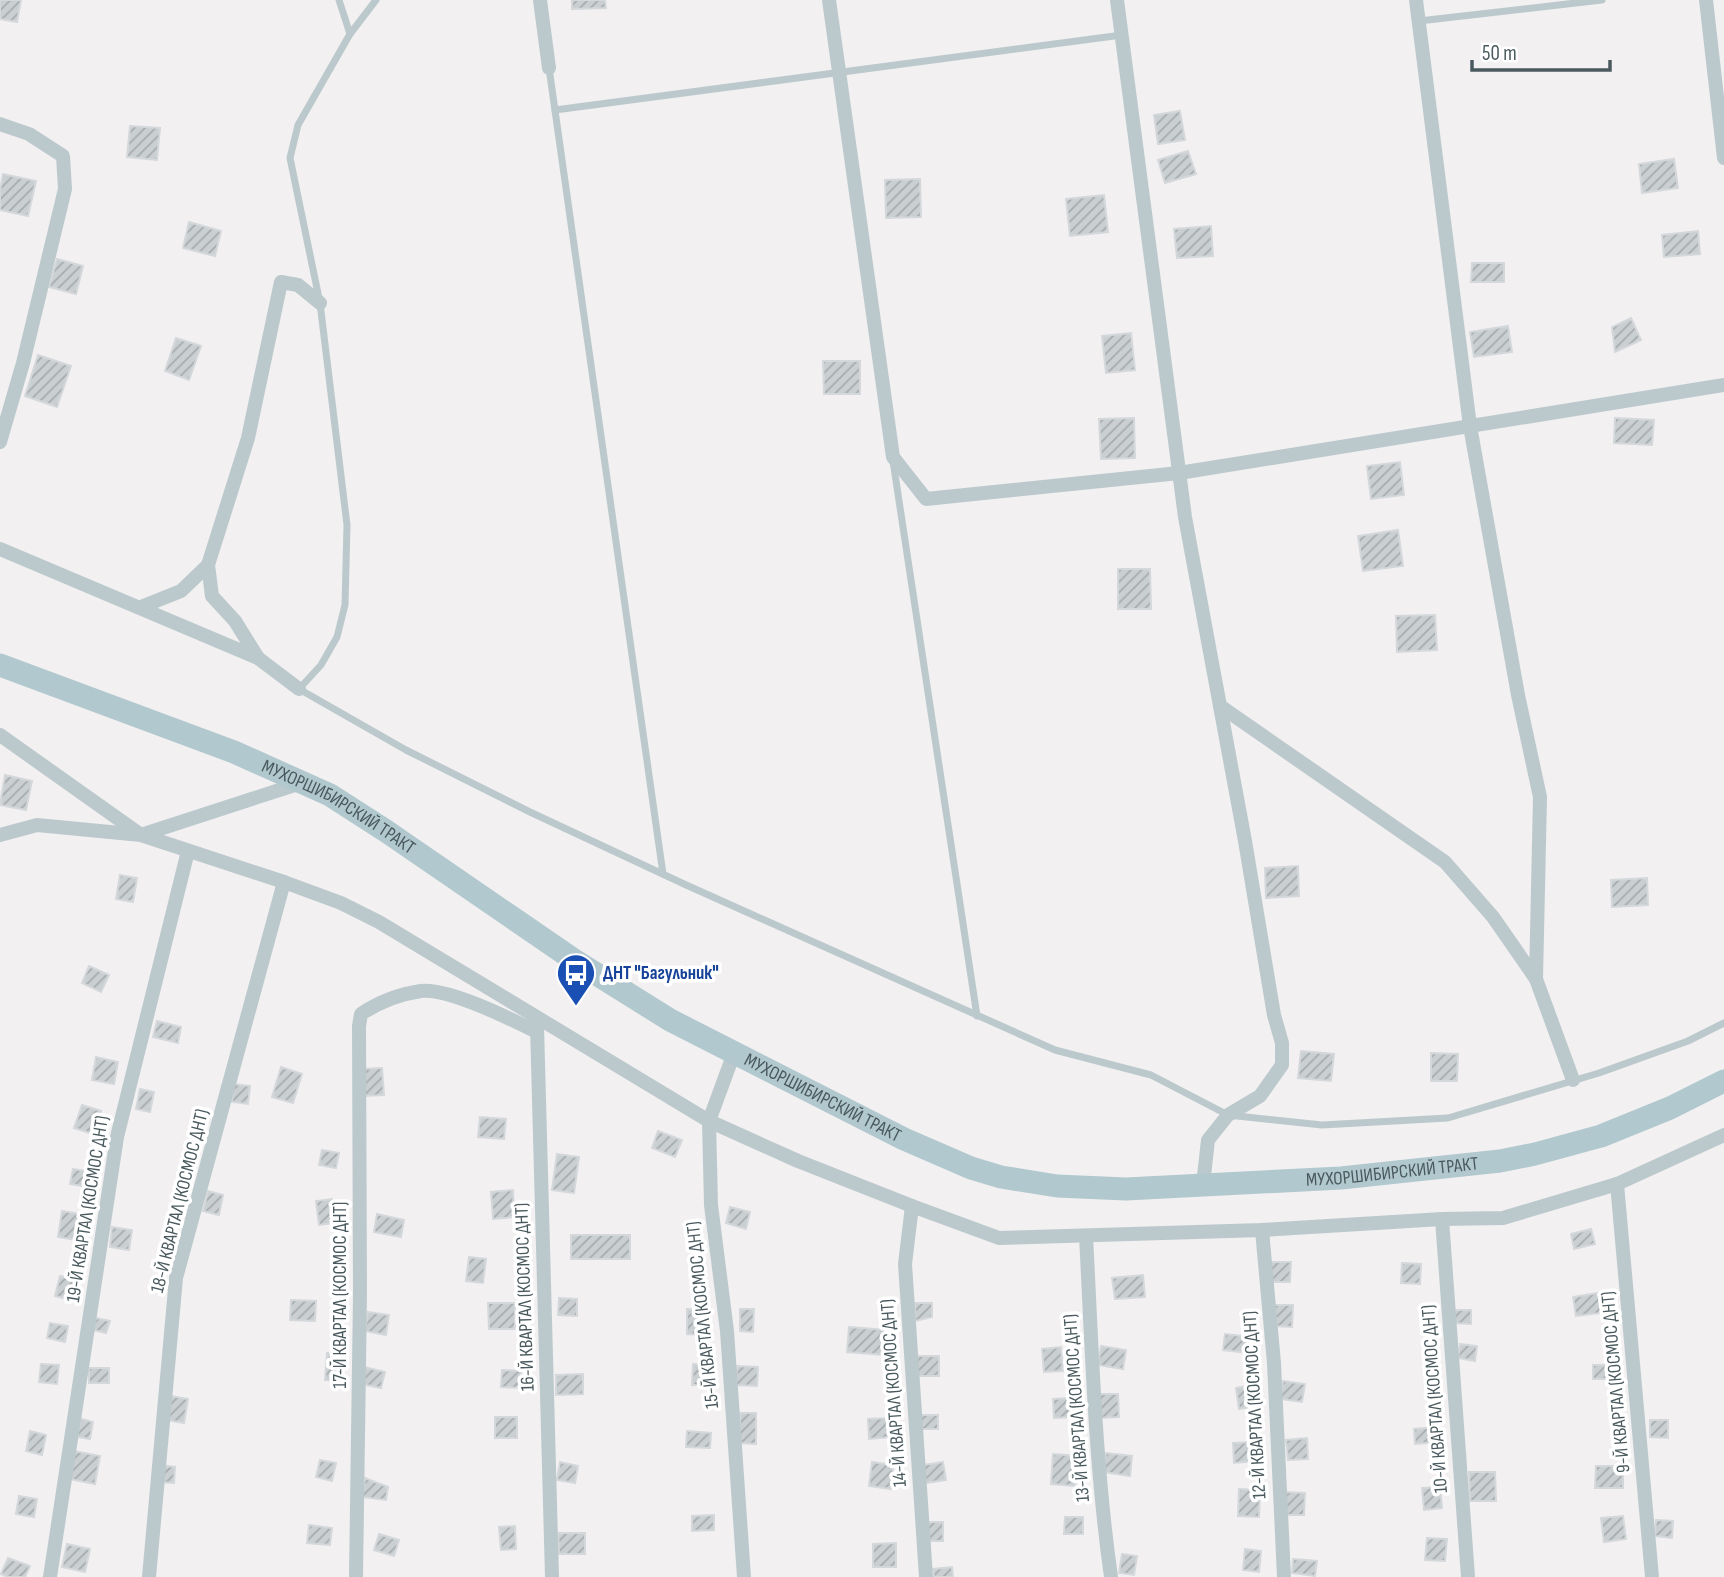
<svg xmlns="http://www.w3.org/2000/svg" width="1724" height="1577" font-family="'Sofia Sans Condensed',sans-serif">
<defs>
<pattern id="building-hatch" width="6" height="6" patternUnits="userSpaceOnUse" patternTransform="scale(1.75)"><rect width="6" height="6" fill="#cacfd2"/><path d="M-1 1l2-2M0 6l6-6M5 7l2-2" fill="none" stroke="#a6abae"/></pattern>
</defs>
<rect width="100%" height="100%" fill="#f2f0f1"/>
<g fill="url(#building-hatch)" stroke="#d4d8db" stroke-width="2">
<path d="M0,0H21L17,22L0,19Z"/>
<path d="M572,0H605L606,8L572,9Z"/>
<path d="M1180,111L1185,140L1158,144L1154,115Z"/>
<path d="M130,126L160,128L157,160L127,157Z"/>
<path d="M1188,151L1196,174L1165,183L1158,160Z"/>
<path d="M1674,159L1678,188L1642,193L1639,164Z"/>
<path d="M3,174L36,181L28,216L0,210V190Z"/>
<path d="M920,179L921,217L886,218L885,180Z"/>
<path d="M1104,195L1108,232L1070,236L1066,199Z"/>
<path d="M189,222L221,231L215,256L183,248Z"/>
<path d="M1211,226L1213,256L1177,258L1174,229Z"/>
<path d="M1698,231L1700,254L1664,257L1662,235Z"/>
<path d="M57,259L83,266L76,294L49,287Z"/>
<path d="M1472,263H1504V282H1471Z"/>
<path d="M1631,318L1641,340L1615,352L1612,327Z"/>
<path d="M1508,326L1512,352L1474,357L1470,332Z"/>
<path d="M1131,333L1135,370L1106,373L1102,336Z"/>
<path d="M176,338L201,346L189,380L165,371Z"/>
<path d="M38,355L71,366L57,407L25,396Z"/>
<path d="M823,361H860V394H824Z"/>
<path d="M1134,418L1135,458L1101,459L1099,419Z"/>
<path d="M1615,418L1654,420L1652,445L1614,443Z"/>
<path d="M1400,462L1404,495L1371,499L1367,466Z"/>
<path d="M1398,530L1403,566L1363,571L1358,536Z"/>
<path d="M1118,569H1150L1151,609H1118Z"/>
<path d="M1435,615L1437,650L1397,652L1396,616Z"/>
<path d="M5,775L32,781L26,810L0,805Z"/>
<path d="M1298,866L1299,896L1266,898L1265,868Z"/>
<path d="M120,875L137,878L133,902L116,899Z"/>
<path d="M1647,878L1648,905L1612,907L1611,880Z"/>
<path d="M89,966L109,975L101,992L82,983Z"/>
<path d="M157,1021L181,1027L178,1043L153,1037Z"/>
<path d="M1301,1051L1334,1054L1331,1081L1298,1078Z"/>
<path d="M1431,1053L1458,1054L1457,1081H1431Z"/>
<path d="M96,1057L118,1062L114,1084L92,1080Z"/>
<path d="M281,1067L302,1074L293,1103L272,1097Z"/>
<path d="M382,1068L384,1095L364,1096L362,1069Z"/>
<path d="M234,1084L250,1086L248,1104L232,1102Z"/>
<path d="M140,1089L154,1092L150,1112L136,1109Z"/>
<path d="M82,1105L101,1111L93,1134L74,1128Z"/>
<path d="M480,1117L506,1119L504,1139L478,1137Z"/>
<path d="M658,1131L682,1140L675,1157L652,1148Z"/>
<path d="M322,1150L339,1153L336,1168L319,1165Z"/>
<path d="M557,1154L579,1157L574,1193L552,1190Z"/>
<path d="M73,1169L92,1172L89,1187L70,1184Z"/>
<path d="M513,1190L514,1217L493,1219L491,1192Z"/>
<path d="M208,1191L223,1195L219,1215L203,1211Z"/>
<path d="M332,1199L334,1223L319,1225L316,1201Z"/>
<path d="M730,1207L750,1212L746,1229L726,1223Z"/>
<path d="M62,1211L80,1214L76,1240L58,1237Z"/>
<path d="M377,1214L404,1220L401,1237L374,1232Z"/>
<path d="M112,1227L132,1230L129,1250L110,1247Z"/>
<path d="M1591,1229L1595,1244L1574,1249L1571,1234Z"/>
<rect x="571" y="1235" width="59" height="24"/>
<path d="M469,1257L486,1259L483,1283L466,1281Z"/>
<path d="M1270,1262H1291L1290,1282H1269Z"/>
<path d="M1402,1263L1421,1264L1420,1284L1401,1283Z"/>
<path d="M1143,1275L1145,1297L1115,1299L1112,1278Z"/>
<path d="M60,1276L76,1279L71,1300L55,1296Z"/>
<path d="M1598,1293L1601,1313L1576,1316L1573,1297Z"/>
<path d="M559,1298L577,1299V1316L558,1315Z"/>
<path d="M291,1300L316,1301L315,1321L290,1320Z"/>
<path d="M488,1303H515V1329H489Z"/>
<path d="M915,1303H932V1317L915,1321Z"/>
<path d="M1273,1305H1293L1292,1327L1273,1326Z"/>
<path d="M687,1309L705,1310L704,1335L687,1334Z"/>
<path d="M740,1309H754L753,1332L740,1331Z"/>
<path d="M1453,1310H1471V1324L1453,1323Z"/>
<path d="M368,1312L389,1315L386,1335L365,1331Z"/>
<path d="M96,1318L110,1321L106,1333L93,1330Z"/>
<path d="M50,1323L68,1326L65,1342L47,1338Z"/>
<path d="M849,1327L886,1330L884,1355L847,1352Z"/>
<path d="M1225,1334L1251,1337L1249,1353L1223,1350Z"/>
<path d="M1460,1344L1477,1346L1475,1361L1458,1358Z"/>
<path d="M1101,1346L1126,1350L1123,1369L1098,1365Z"/>
<path d="M1061,1347L1063,1371L1044,1372L1042,1349Z"/>
<path d="M327,1353L342,1354L340,1381L325,1380Z"/>
<rect x="917" y="1356" width="22" height="20"/>
<path d="M41,1364L59,1365L57,1384L39,1382Z"/>
<path d="M693,1364L706,1365L705,1385H692Z"/>
<rect x="1593" y="1365" width="23" height="14"/>
<path d="M737,1366L758,1367L757,1386L736,1385Z"/>
<path d="M364,1367L385,1372L381,1388L361,1384Z"/>
<rect x="89" y="1368" width="20" height="15"/>
<path d="M502,1370L521,1371L520,1388L501,1387Z"/>
<path d="M583,1374V1394L556,1395V1375Z"/>
<path d="M1283,1381L1305,1384L1302,1402L1280,1399Z"/>
<path d="M1252,1385L1256,1406L1239,1409L1236,1388Z"/>
<path d="M1099,1394H1118L1119,1417L1100,1418Z"/>
<path d="M171,1396L188,1399L184,1423L167,1420Z"/>
<path d="M1071,1398L1072,1417L1054,1418L1053,1399Z"/>
<path d="M740,1413H756V1444L740,1443Z"/>
<rect x="921" y="1415" width="17" height="14"/>
<rect x="495" y="1417" width="22" height="21"/>
<path d="M890,1418L891,1437L869,1439L868,1419Z"/>
<path d="M81,1419L93,1422L90,1439L77,1437Z"/>
<path d="M1650,1420H1668V1438L1650,1437Z"/>
<path d="M1436,1427L1437,1442L1415,1444L1414,1429Z"/>
<path d="M30,1431L46,1435L42,1455L26,1451Z"/>
<path d="M687,1431L711,1433L710,1448L686,1447Z"/>
<path d="M1307,1438L1308,1459L1288,1460L1286,1440Z"/>
<path d="M1254,1442L1255,1461L1234,1463L1233,1443Z"/>
<path d="M74,1451L100,1456L95,1484L69,1479Z"/>
<path d="M1106,1453L1132,1456L1130,1476L1103,1472Z"/>
<path d="M1053,1454L1078,1456L1075,1486L1051,1484Z"/>
<path d="M320,1460L336,1463L332,1481L316,1477Z"/>
<path d="M560,1462L578,1466L575,1483L557,1480Z"/>
<path d="M872,1462L893,1465L891,1489L869,1486Z"/>
<path d="M943,1462L946,1480L926,1483L923,1465Z"/>
<path d="M159,1465L175,1467L174,1483L158,1482Z"/>
<path d="M1596,1466H1623V1488H1595Z"/>
<path d="M1469,1472H1495L1496,1501H1470Z"/>
<path d="M365,1478L388,1487L386,1500L362,1497Z"/>
<path d="M1440,1487L1442,1508L1424,1510L1422,1488Z"/>
<path d="M1239,1489L1260,1490L1259,1517L1238,1516Z"/>
<path d="M1285,1492L1305,1493L1304,1515H1285Z"/>
<path d="M19,1496L37,1499L34,1517L16,1514Z"/>
<path d="M714,1515V1530L692,1531V1516Z"/>
<path d="M1623,1516L1626,1539L1604,1542L1601,1518Z"/>
<path d="M1065,1517H1083V1534H1064Z"/>
<path d="M1656,1520L1673,1521L1672,1538L1655,1536Z"/>
<rect x="925" y="1522" width="18" height="19"/>
<path d="M309,1525L332,1528L330,1545L307,1543Z"/>
<path d="M515,1526L516,1549L501,1550L499,1527Z"/>
<path d="M558,1533H585V1554H559Z"/>
<path d="M379,1534L399,1540L394,1556L374,1550Z"/>
<path d="M1427,1538L1447,1539L1445,1561L1425,1560Z"/>
<path d="M896,1543V1567H873V1544Z"/>
<path d="M67,1544L90,1549L85,1572L62,1567Z"/>
<path d="M1245,1549L1261,1551L1259,1572L1243,1570Z"/>
<path d="M1122,1554L1137,1556L1134,1575L1119,1573Z"/>
<path d="M8,1558L30,1566L25,1577H8L1,1574Z"/>
<path d="M1293,1559L1317,1561L1315,1576L1292,1573Z"/>
<path d="M952,1567L953,1577H934L933,1569Z"/>
</g>
<g fill="none" stroke-linecap="round" stroke-linejoin="round">
<g stroke="#bcc9cc" stroke-width="7">
<path d="M339,0L350,34"/>
<path d="M376,0L350,34L298,125L290,158L320,303L347,525L345,605L337,637L321,665L299,689L406,750L530,812L684,884L1055,1050L1151,1075L1228,1115L1322,1125L1448,1118L1599,1073L1688,1041L1724,1023"/>
<path d="M1419,21L1602,0"/>
<path d="M549,68L663,874"/>
<path d="M555,110L1122,35"/>
<path d="M893,461L977,1016"/>
</g>
<g stroke="#bcc9cc" stroke-width="14">
<path d="M540,0L549,68"/>
<path d="M829,0L893,457L926,499L1179,473L1724,385"/>
<path d="M1117,0L1185,517L1245,841L1274,1015L1282,1043V1065L1260,1096L1228,1115L1208,1140L1203,1185"/>
<path d="M1416,0L1470,426L1518,695L1540,797L1536,979L1573,1080"/>
<path d="M1706,0L1724,158"/>
<path d="M0,124L29,134L63,156L65,189L23,363L0,442"/>
<path d="M0,549L258,658L299,689"/>
<path d="M141,607L181,591L208,565"/>
<path d="M258,658L235,621L212,596L208,565L248,438L281,282L298,285L320,303"/>
<path d="M1220,706L1445,862L1493,917L1536,979"/>
<path d="M0,735L141,835L284,882L341,903L379,922L709,1121L798,1161L912,1206L999,1238L1262,1230L1442,1219L1503,1218L1617,1184L1724,1135"/>
<path d="M0,835L37,825L141,835L304,782"/>
<path d="M537,1026L552,1577"/>
<path d="M734,1053L709,1121L711,1205L727,1331L744,1577"/>
<path d="M1617,1184L1652,1577"/>
<path d="M912,1206L905,1264L926,1577"/>
<path d="M1442,1219L1468,1577"/>
<path d="M1262,1230L1274,1363L1284,1577"/>
<path d="M1086,1236C1092,1350 1095,1464 1111,1577"/>
<path d="M50,1577L117,1137L188,851"/>
<path d="M149,1577L176,1278L284,882"/>
<path d="M356,1577L360,1294L359,1026L361,1014C379,1002 400,994 421,991C449,988 511,1019 537,1032"/>
</g>
<path stroke="#b1c8ce" stroke-width="23" id="s1" d="M0,665L234,752L330,795L386,831L574,960L670,1020L904,1139L971,1168L1001,1177L1057,1186L1126,1189L1341,1178L1500,1161L1535,1154L1601,1136L1670,1108L1724,1081"/>
</g>
<defs>
<g id="bus-pin" transform="scale(2.0125)"><path d="M0 17L-7.5 6A9.5 9.5 0 1 1 7.5 6Z" fill="#1a4fb4" stroke="#fff"/><path d="M-5-6H5V4H4V6H2V4H-2V6H-4V4H-5ZM-3.5-4V0h7V-4ZM-3.5 1.2v1.5H-2V1.2ZM2 1.2v1.5H3.5V1.2Z" fill="#fff"/></g>
</defs>
<g fill-rule="evenodd">
<use href="#bus-pin" x="576" y="973"/>
</g>
<g text-anchor="middle" dominant-baseline="central" stroke-width="7" stroke-linejoin="round" paint-order="stroke">
<g font-size="19" fill="#49595d" stroke="#fff">
<text stroke="none"><textPath href="#s1" startOffset="368">МУХОРШИБИРСКИЙ ТРАКТ</textPath></text>
<text stroke="none"><textPath href="#s1" startOffset="934">МУХОРШИБИРСКИЙ ТРАКТ</textPath></text>
<text stroke="none"><textPath href="#s1" startOffset="1522">МУХОРШИБИРСКИЙ ТРАКТ</textPath></text>
<text transform="translate(180 1201) rotate(-76)">18-Й КВАРТАЛ (КОСМОС ДНТ)</text>
<text transform="translate(88 1209) rotate(-81)">19-Й КВАРТАЛ (КОСМОС ДНТ)</text>
<text transform="translate(340 1295) rotate(-90)">17-Й КВАРТАЛ (КОСМОС ДНТ)</text>
<text transform="translate(525 1297) rotate(-92)">16-Й КВАРТАЛ (КОСМОС ДНТ)</text>
<text transform="translate(703 1315) rotate(-96)">15-Й КВАРТАЛ (КОСМОС ДНТ)</text>
<text transform="translate(1616 1382) rotate(-95)">9-Й КВАРТАЛ (КОСМОС ДНТ)</text>
<text transform="translate(894 1393) rotate(-94)">14-Й КВАРТАЛ (КОСМОС ДНТ)</text>
<text transform="translate(1435 1399) rotate(-94)">10-Й КВАРТАЛ (КОСМОС ДНТ)</text>
<text transform="translate(1255 1405) rotate(-93)">12-Й КВАРТАЛ (КОСМОС ДНТ)</text>
<text transform="translate(1077 1408) rotate(-94)">13-Й КВАРТАЛ (КОСМОС ДНТ)</text>
</g>
<g font-size="19" font-weight="bold" fill="#164399" stroke="#fff" text-anchor="start">
<text x="603" y="973">ДНТ "Багульник"</text>
</g>
</g>
<path d="M1472 60v10h138v-10" fill="none" stroke="#49595d" stroke-width="3.5"/>
<text x="1482" y="60" font-size="21" fill="#49595d" stroke="#ffffff" stroke-width="5" paint-order="stroke">50 m</text>
</svg>
